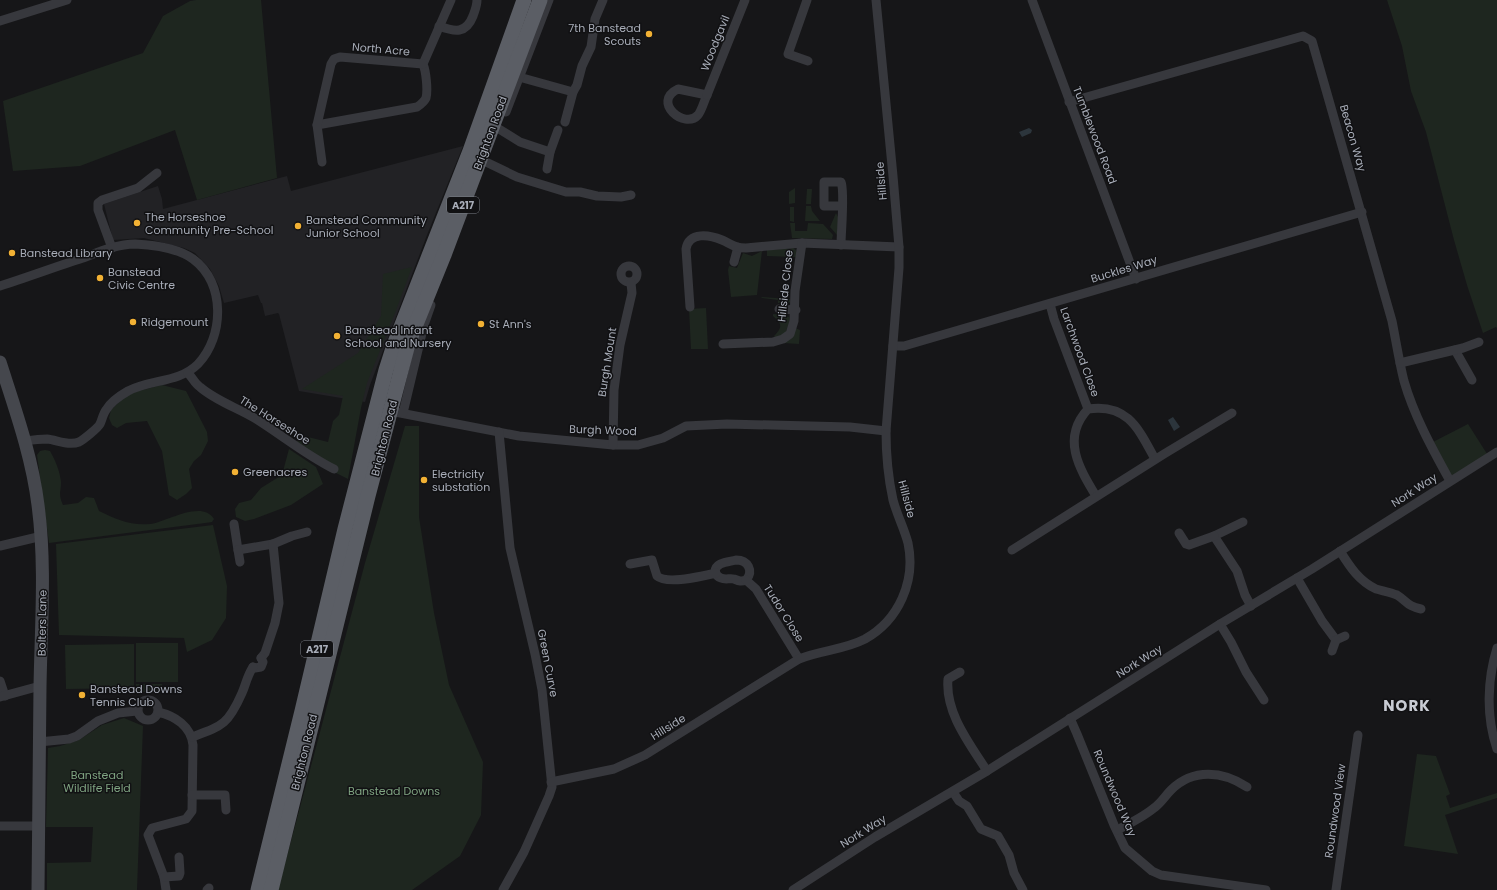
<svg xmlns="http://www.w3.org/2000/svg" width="1497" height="890" font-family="Poppins,sans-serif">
<rect width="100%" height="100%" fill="#161618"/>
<path fill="#222225" d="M463,146L427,235L370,385L365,402L299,391L279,314L278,313L265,316L262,303H261L258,295L224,303L219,286L210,269L195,253L184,248L144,238L113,240L104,204L158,186L162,199L163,209L287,176L291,191Z"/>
<g fill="#1e261f">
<path d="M196,0H261L277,178L197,200L175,130L80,166L13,171L3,101L143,53L163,16L190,1Z"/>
<path d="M1387,0H1497V328L1496,327L1483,333L1467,285L1454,240L1426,132L1411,91L1402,46Z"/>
<path d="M795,188V203L789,204V192Z"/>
<path d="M807,189H812L811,204H806Z"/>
<path d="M806,206H811L812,211L820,221H805Z"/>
<path d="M790,207H794V222L790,221Z"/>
<path d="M836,213L839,219L837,235L830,227Z"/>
<path d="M790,223H795V231H807L808,223L823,224L833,235L832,239L792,238Z"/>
<path d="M793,248L796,250V257L767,256V250Z"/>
<path d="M762,251L757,295L731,297L728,270L729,266L737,268L743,253L752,256Z"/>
<path d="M412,267L395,313L367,383L361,408L348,479L318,464L296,441L302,440L304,436L328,442L333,421L339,415L343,396L302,389L358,353L381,316L383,274Z"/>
<path d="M761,297L790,299V302L787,304L778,303V300L762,298Z"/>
<path d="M706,308L708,349H691L689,309Z"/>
<path d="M773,314L785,315L789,317L790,321L785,334L776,339L774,336C783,327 782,324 773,316Z"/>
<path d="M795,328L800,330L799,344L783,343Z"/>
<path d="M162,385L186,391L207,432L208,441L201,455L194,461L189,469L192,488L186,494L177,500L169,495L162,451L147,421L126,423L117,428L112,425L109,418L111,410L118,403L131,393Z"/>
<path d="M1468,424L1489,457L1450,481L1431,443Z"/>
<path d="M405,426H419V517L434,613L449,685L483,762L481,815L460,856L412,890H278L365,563Z"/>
<path d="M289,449L316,467L323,484L291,505L254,519L245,521L236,517L235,509L239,503L251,500L261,488L282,475Z"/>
<path d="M45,450L50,451C55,460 60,471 61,482C61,493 58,493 63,505L78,503L86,497L94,498L99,511C115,519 131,526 150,524C166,522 202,499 214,519L212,522L205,523L49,543L37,455L40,451Z"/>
<path d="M213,525L227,586L226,618L212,640L187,652L184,638L59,635L56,544Z"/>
<rect x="136" y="643" width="42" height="39"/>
<path d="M134,644V688L66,689L65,645Z"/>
<rect x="136" y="684" width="26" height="8"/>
<path d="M124,718L143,726L137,890H47V863L91,862L93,827H46L48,748L60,746L79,740L102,725Z"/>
<path d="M1417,754L1436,756L1450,794L1446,796L1450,808L1497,793V798L1445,815L1458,854L1404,846Z"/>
</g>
<g fill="#2c353c">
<path d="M1029,128L1032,130L1031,133L1022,137L1019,132Z"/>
<path d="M1173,417L1180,427L1174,431L1168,420Z"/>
</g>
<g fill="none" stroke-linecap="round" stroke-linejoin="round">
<g stroke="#37383d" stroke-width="9">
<path d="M807,0L788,54L808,61"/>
<path d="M1032,0L1136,279"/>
<path d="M0,21L67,0"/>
<path d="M439,26C455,32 466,34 473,16C475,10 477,6 477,0"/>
<path d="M519,77L573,92"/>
<path d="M678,89L707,95C704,101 702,110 698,115C685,130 651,102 678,89Z"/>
<path d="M707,95L745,0"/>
<path d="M1069,102L1303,36L1312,41L1392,321C1396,341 1399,361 1404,381C1414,416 1433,450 1450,481"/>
<path d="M506,112L549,0"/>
<path d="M565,122L573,92L577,85L582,66L591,47L595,19L603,0"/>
<path d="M317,125L417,107C420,105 424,102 426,98C428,90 426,71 423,64L451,0"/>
<path d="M499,129L520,142L550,152"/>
<path d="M322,162L317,125L331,64L334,59L340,57L423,64"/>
<path d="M486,162L517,177L566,192H580L597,196L621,197L631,195"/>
<path d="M547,169L550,152L558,130"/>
<path d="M841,245C841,232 845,191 841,182H824V206H842"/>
<path d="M112,248L98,210V203L102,200L138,188L157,173"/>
<path d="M734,262L738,247"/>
<circle cx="629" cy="274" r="8"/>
<path d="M0,286C28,277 55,267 83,258C99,252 117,244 135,244C154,245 178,248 193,259C226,283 224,337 198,364C179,383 151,379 128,391C121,395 110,403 106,410C103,414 102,420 100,424C98,428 83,440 79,442C69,446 57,440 47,439C40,439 32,440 25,441"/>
<path d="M1050,304L1054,319L1088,409"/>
<path d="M690,307L686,249C689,231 710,235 722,240C727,242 731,245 737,247C740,248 743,248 746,248L802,243L899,247"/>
<path d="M779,309L796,310"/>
<path d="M723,344L773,342L783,339L790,334L794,321L795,291L802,243"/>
<path d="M893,346H904L1362,212"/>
<path d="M1455,350L1472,380"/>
<path d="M1400,363L1463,348L1479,342"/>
<path d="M188,373C192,377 195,384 200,387C216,401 238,408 256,419C283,436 306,455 334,469"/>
<path d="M390,411L519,436L613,445H638L663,438L686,426L727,424L850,427L886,431"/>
<path d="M403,413L424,325L431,305"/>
<path d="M499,432L510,548L535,654L542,690L552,787L549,796L524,852L503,890"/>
<path d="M613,445L614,390L620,345L632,293L631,283"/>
<path d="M1096,496C1079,468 1061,438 1088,409C1128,403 1139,430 1155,459"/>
<path d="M1243,522L1214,536L1237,571L1245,595L1251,606"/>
<path d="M234,524L238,550L273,544"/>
<path d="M1179,533L1186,544L1189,545L1214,536"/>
<path d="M0,546L42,536"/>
<path d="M238,550L240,562"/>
<path d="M1012,550L1164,454L1232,413"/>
<path d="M1340,551C1350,567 1359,581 1376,589C1383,591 1390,592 1397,595C1408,602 1407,606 1421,609"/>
<path d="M736,560C748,560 754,571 746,580C741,582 739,581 734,579C730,578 725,580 721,578C718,577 716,575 715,572C715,562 729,562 736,560Z"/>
<path d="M630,564L652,560L657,576C667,585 703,576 716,573"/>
<path d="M1297,578L1322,621L1336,640L1345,636"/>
<path d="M746,580L756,589L799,659"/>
<path d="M1220,624L1231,642L1246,672L1264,700"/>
<path d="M1497,648C1487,680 1486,717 1497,749"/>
<path d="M1332,651L1336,640"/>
<path d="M261,658L265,653L275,623L279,603L273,544L292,536L307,532"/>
<path d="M253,667L255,668L261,667L263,662L261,658"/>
<path d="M960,672L948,679C945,713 970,744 987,771"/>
<path d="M0,681L5,696"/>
<path d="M0,697L40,686"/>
<circle cx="148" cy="710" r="10"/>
<path d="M158,712C175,716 191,726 193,745L192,811L186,819L152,828L148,835L164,877L166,890"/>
<path d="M1070,718L1077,734L1114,825L1125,848L1152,871L1161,875L1266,890"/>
<path d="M192,737C222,726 228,725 242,693C246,684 247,676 253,667"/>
<path d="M39,742L69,739L77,736L98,721L118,713L137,711"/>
<path d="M551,782L614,769L645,755L799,659C821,650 844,650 865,639C899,620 916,581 908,543C904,528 897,515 893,500C888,477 886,454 886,431L899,268V247L893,176L876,0"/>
<path d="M953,792L959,801L967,806L981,829L998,836L1009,855L1014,873L1023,890"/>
<path d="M192,795H225L226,810"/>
<path d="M0,826H38"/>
<path d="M1117,830C1129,824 1143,817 1154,808C1161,803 1165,796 1171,790C1193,768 1223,771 1247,787"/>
<path d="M164,877L179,876L180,873L179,857"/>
<path d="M207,890L209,888"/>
<path d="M793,890L875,837L987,771L1220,624L1312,569L1497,452"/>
<path d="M1336,890L1358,735"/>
</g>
<path stroke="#45474d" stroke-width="13" d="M0,362C15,409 32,456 38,505C46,565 41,626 40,687C39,755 39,822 38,890"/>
<g stroke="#5b5e65" stroke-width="15">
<path d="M258,890L302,711L345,529L386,370L394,345L470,151L524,0"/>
<path d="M271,890L368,496L408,344L444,255L540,0"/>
</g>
</g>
<g fill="#f2b134" stroke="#111113" stroke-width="1.5">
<circle cx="649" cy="34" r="4"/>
<circle cx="137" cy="223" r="4"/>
<circle cx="298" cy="226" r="4"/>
<circle cx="12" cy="253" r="4"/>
<circle cx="100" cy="278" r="4"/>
<circle cx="133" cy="322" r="4"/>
<circle cx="481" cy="324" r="4"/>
<circle cx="337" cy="336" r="4"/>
<circle cx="235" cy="472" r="4"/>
<circle cx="424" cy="480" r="4"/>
<circle cx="82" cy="695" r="4"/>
</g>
<g text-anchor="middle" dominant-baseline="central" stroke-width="3" stroke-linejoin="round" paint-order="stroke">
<g fill="#111113" stroke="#7b7e86" stroke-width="1">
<rect x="447" y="197" width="32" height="16" rx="3"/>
<rect x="301" y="641" width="32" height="16" rx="3"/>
</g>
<g font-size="10" font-weight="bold" fill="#a8adb8">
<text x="463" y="205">A217</text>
<text x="317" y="649">A217</text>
</g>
<g font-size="11" fill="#a8adb8" stroke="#111113" text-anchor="start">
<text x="641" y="28" text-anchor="end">7th Banstead<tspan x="641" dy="13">Scouts</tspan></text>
<text x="145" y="217">The Horseshoe<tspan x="145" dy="13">Community Pre-School</tspan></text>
<text x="306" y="220">Banstead Community<tspan x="306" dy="13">Junior School</tspan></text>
<text x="20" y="253">Banstead Library</text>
<text x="108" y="272">Banstead<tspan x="108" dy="13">Civic Centre</tspan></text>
<text x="141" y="322">Ridgemount</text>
<text x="489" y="324">St Ann's</text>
<text x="345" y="330">Banstead Infant<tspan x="345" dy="13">School and Nursery</tspan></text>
<text x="243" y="472">Greenacres</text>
<text x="432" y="474">Electricity<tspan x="432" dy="13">substation</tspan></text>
<text x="90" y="689">Banstead Downs<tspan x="90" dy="13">Tennis Club</tspan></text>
</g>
<g font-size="11" fill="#a8adb8" stroke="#111113">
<text transform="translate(715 43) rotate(-68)">Woodgavil</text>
<text transform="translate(381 49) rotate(5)">North Acre</text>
<text transform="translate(490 133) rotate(-70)">Brighton Road</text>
<text transform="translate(1095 135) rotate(69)">Tumblewood Road</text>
<text transform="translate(1353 138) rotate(74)">Beacon Way</text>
<text transform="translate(881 181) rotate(-95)">Hillside</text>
<text transform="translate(1124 269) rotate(-17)">Buckles Way</text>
<text transform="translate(785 286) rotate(-84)">Hillside Close</text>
<text transform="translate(1080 352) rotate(70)">Larchwood Close</text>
<text transform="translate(607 362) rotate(-81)">Burgh Mount</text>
<text transform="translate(275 420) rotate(32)">The Horseshoe</text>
<text transform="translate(603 430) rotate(2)">Burgh Wood</text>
<text transform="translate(384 438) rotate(-76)">Brighton Road</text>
<text transform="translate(1414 490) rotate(-33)">Nork Way</text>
<text transform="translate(907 499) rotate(75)">Hillside</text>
<text transform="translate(784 613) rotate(58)">Tudor Close</text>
<text transform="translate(42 623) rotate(-89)">Bolters Lane</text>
<text transform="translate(1139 661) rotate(-32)">Nork Way</text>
<text transform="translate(548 663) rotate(79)">Green Curve</text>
<text transform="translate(668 727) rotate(-32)">Hillside</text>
<text transform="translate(304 752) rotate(-76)">Brighton Road</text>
<text transform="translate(1115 793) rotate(67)">Roundwood Way</text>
<text transform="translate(1335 811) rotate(-82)">Roundwood View</text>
<text transform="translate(863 831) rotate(-32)">Nork Way</text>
</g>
<g font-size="11" fill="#7fa381" stroke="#111113">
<text x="97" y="775">Banstead<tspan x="97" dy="13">Wildlife Field</tspan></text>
<text x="394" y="791">Banstead Downs</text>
</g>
<g font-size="15" font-weight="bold" letter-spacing="1" fill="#c9ccd4" stroke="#111113">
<text x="1407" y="705">NORK</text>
</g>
</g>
</svg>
